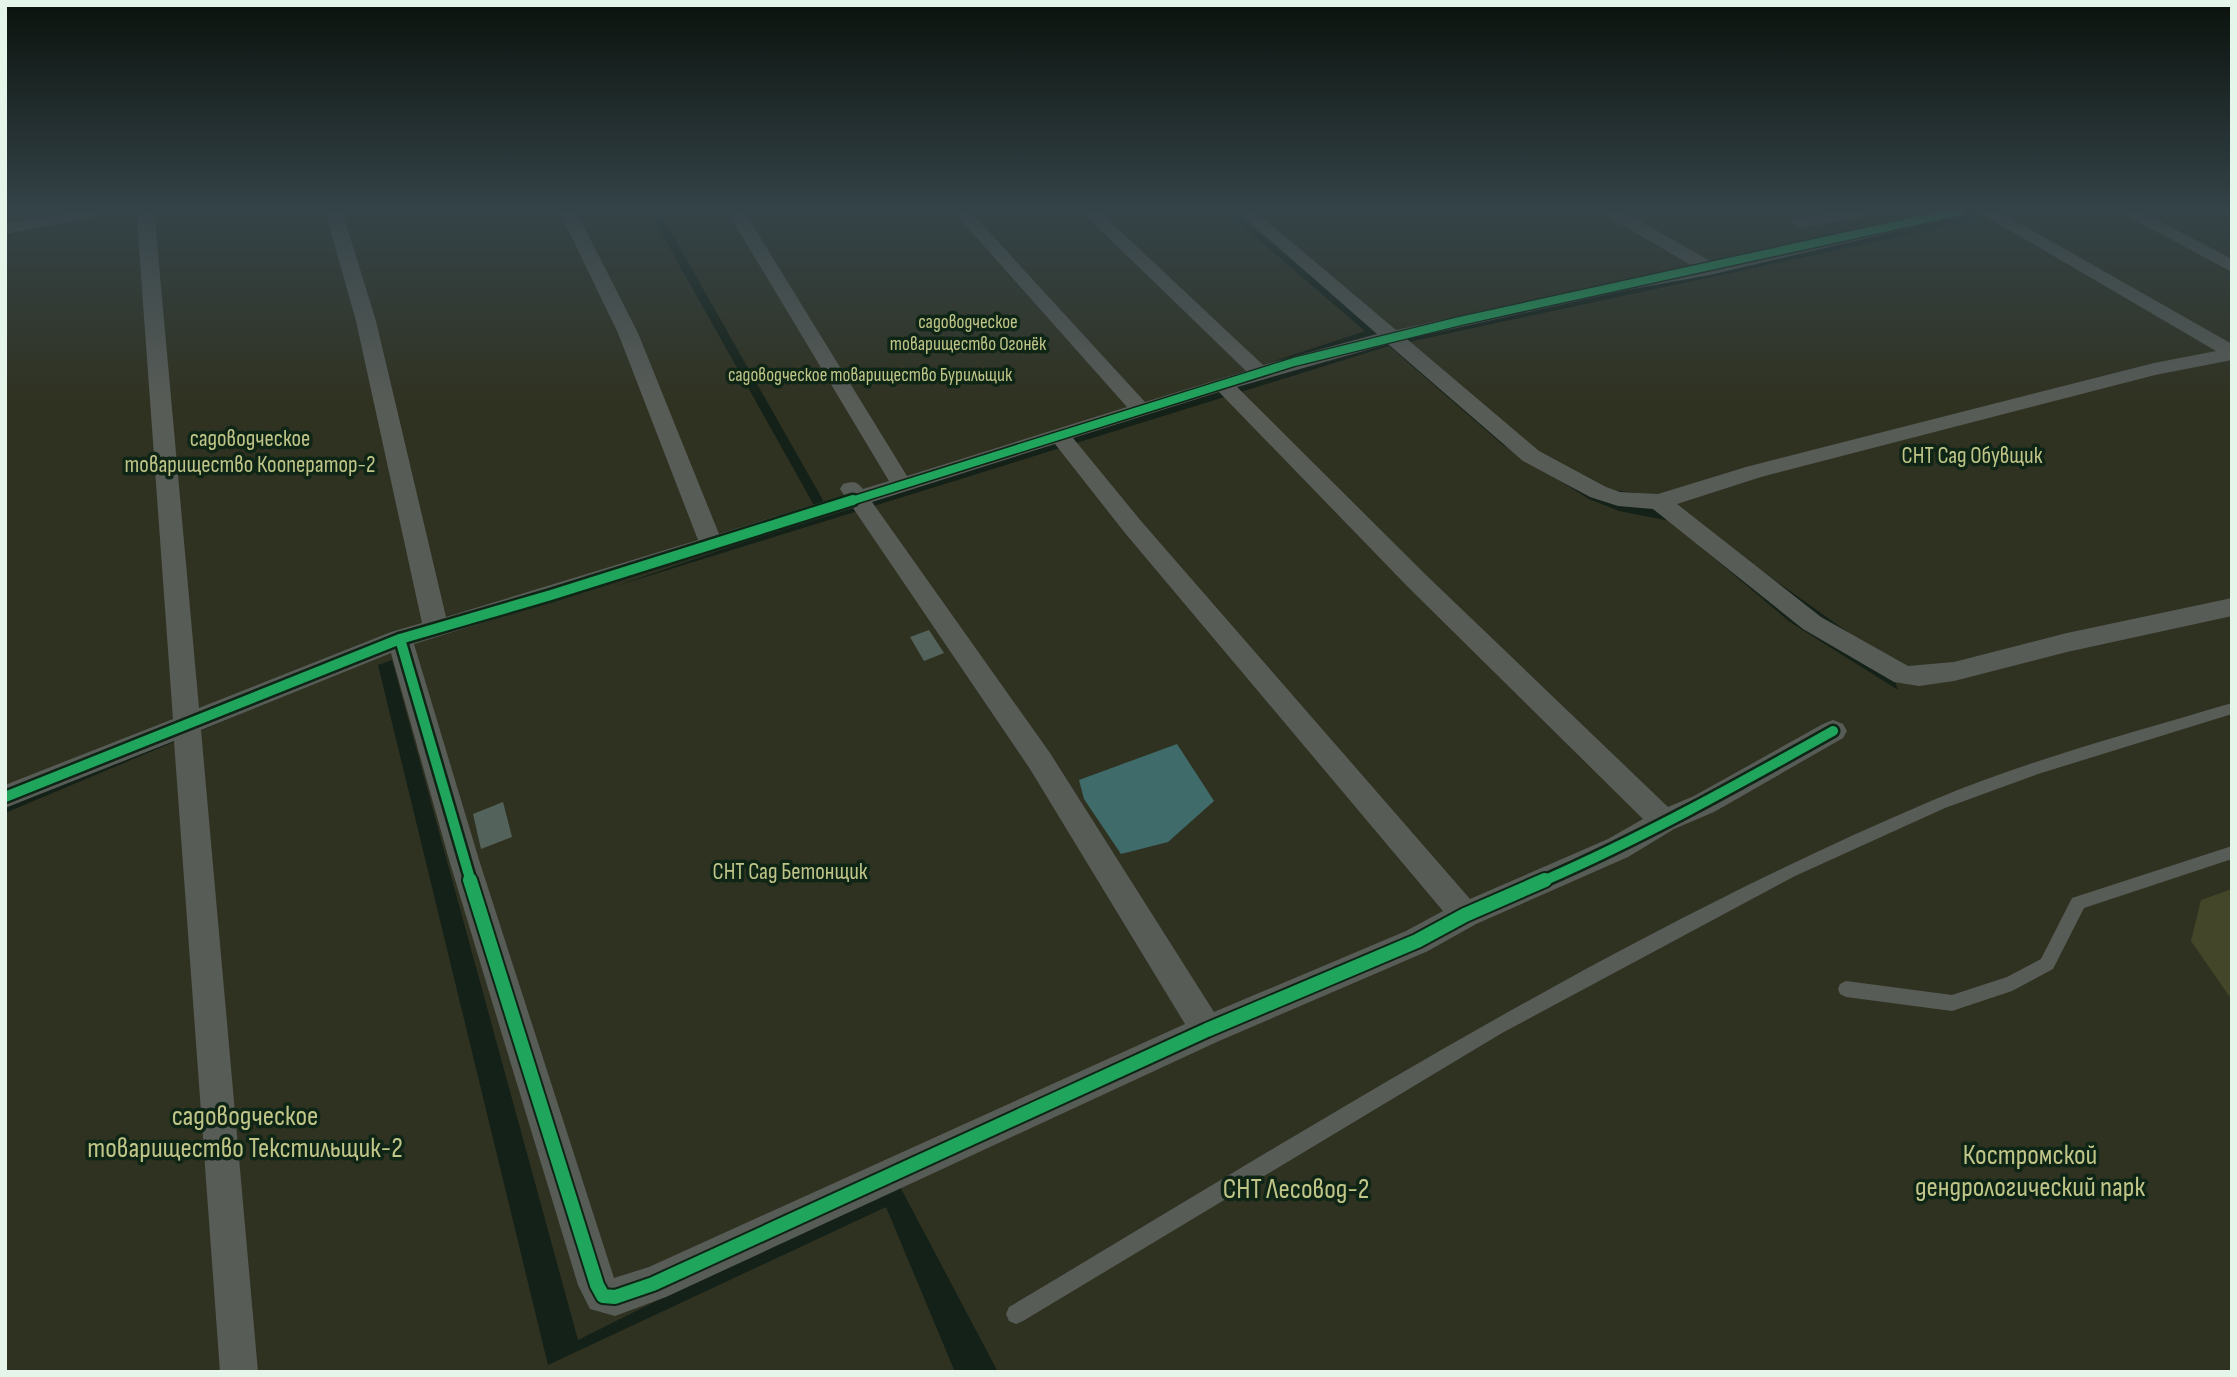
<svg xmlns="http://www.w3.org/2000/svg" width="2237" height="1377" font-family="'Sofia Sans Condensed',sans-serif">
<rect width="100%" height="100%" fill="#142118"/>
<g fill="#303221">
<path d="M5,211H84L5,226Z"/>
<path d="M101,211H649L820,516L613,587L1389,346L1503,445L1589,499L1619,511L1670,521L1790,622L1898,690L1887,660L1655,495L1603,489L1544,460L1404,343L1991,217L2232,357V1372H998L897,1181L578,1340L392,660L378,665L548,1365L886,1207L955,1372H5V813L281,697L5,789V232Z"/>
<path d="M659,211H1225L1365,331L917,480L824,502Z"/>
<path d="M1232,211H1934L1815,242L1382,335Z"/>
<path d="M2006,211H2232V348L1997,213Z"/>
</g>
<path fill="#434628" d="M2232,889V1000L2191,941L2201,900Z"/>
<path fill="#3f6b6a" d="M1177,744L1214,801L1168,842L1121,854L1084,799L1079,780Z"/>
<g fill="#53625b">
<path d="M929,630L944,653L924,661L910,637Z"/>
<path d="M503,802L512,837L481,849L473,814Z"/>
</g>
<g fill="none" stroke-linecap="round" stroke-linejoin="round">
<g fill="#585c57" fill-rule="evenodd">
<path d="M2232,703V714L2038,774L1945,808L1795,876L1502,1033L1023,1321L1016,1324L1009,1321L1006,1314L1009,1307C1310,1128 1608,938 1931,801C2028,760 2131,733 2232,703Z"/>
<path d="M2232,846V859L2084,908L2053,969L2012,991L1952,1011L1846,997L1840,994L1838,989L1840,984L1846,981L1952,995L2007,977L2041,959L2072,898Z"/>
</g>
<g fill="#585c57" fill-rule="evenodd">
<path d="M74,211H109L100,216L5,234V224Z"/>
<path d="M140,211H157L155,220L199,708L391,632L422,623L356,321L325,211H342L376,321L446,617L698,540L618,333L559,211H576L638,333L719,534L844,495L840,489L843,484C852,481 857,481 863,489L889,481L727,211H744L907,476L1127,407L953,211H970L1145,402L1246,371L1081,211H1099L1263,365L1377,334L1237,211H1255L1396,330L1691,265L1605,215L1603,211H1623L1710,261L1940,211H1969L1961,216L1710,275L1627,290L1407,339L1539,451L1606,487L1620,492L1658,494L1746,467L2154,363L2216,351L1977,211H1998L2232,344V360L2155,375L1761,477L1677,504L1821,617L1908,666L1954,662L2067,633L2232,598V616L2067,652L1954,681L1919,686L1894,682L1803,629L1653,509L1618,506L1590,497L1523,461L1388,344L1237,387L1426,575L1668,807L1694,796L1823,724L1833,720L1843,724L1847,731L1843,738L1714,812L1674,829L1628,857L1476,924L1428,951L1219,1041L666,1297L615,1316L590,1309L578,1285L450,863L391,653L201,730L258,1372H220L174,741L5,808V785L173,719L137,220ZM1219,392L1408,587L1643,819L1608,839L1470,899L1141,521L1073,438ZM1055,444L1125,533L1443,911L1406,931L1214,1012L1050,753L872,502ZM853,508L1030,769L1185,1024L649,1267L614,1278L480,863L414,644Z"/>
<path d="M1839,211H1875L1866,216L1800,228L1791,223L1794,219Z"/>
<path d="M2118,211H2140L2232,259V272Z"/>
</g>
<g stroke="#0f2617" stroke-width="11">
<path id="cycleway-far2" d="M848,502L1294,362L1460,321L1961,211"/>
</g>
<g stroke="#0f2617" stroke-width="15">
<g id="cycleway-far1">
<path d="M400,639L471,882"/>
<path d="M5,797L400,639L551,595L853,500"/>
<path d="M1541,882C1642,838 1737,785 1833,731"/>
</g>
</g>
<g stroke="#0f2617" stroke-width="18">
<path id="cycleway" d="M470,880L597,1285L603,1296L615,1297L653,1284L1207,1030L1417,941L1465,915L1545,880"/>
</g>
<use href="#cycleway-far2" stroke="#20a55d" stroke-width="8"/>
<use href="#cycleway-far1" stroke="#20a55d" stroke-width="10"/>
<use href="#cycleway" stroke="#20a55d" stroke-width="14"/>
</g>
<linearGradient id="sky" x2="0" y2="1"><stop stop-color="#0b120d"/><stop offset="0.52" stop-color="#344348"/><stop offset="1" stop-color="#344348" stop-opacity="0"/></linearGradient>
<rect width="2237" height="403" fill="url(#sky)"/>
<g text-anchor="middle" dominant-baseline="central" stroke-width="7" stroke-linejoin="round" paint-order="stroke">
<g font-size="19" fill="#c1c588" stroke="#0f2617">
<text x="968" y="322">садоводческое<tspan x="968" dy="22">товарищество Огонёк</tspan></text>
<text x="870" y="375">садоводческое товарищество Бурильщик</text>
</g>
<g font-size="23" fill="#c1c588" stroke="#0f2617">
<text x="250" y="439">садоводческое<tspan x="250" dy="26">товарищество Кооператор-2</tspan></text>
<text x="1972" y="456">СНТ Сад Обувщик</text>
<text x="790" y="872">СНТ Сад Бетонщик</text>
</g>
<g font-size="28" fill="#c1c588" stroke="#0f2617">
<text x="245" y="1116">садоводческое<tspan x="245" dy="32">товарищество Текстильщик-2</tspan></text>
<text x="2030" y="1155">Костромской<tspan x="2030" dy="32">дендрологический парк</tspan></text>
<text x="1296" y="1189">СНТ Лесовод-2</text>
</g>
</g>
<rect width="2237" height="1377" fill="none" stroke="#e6f5ea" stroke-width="14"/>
</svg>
